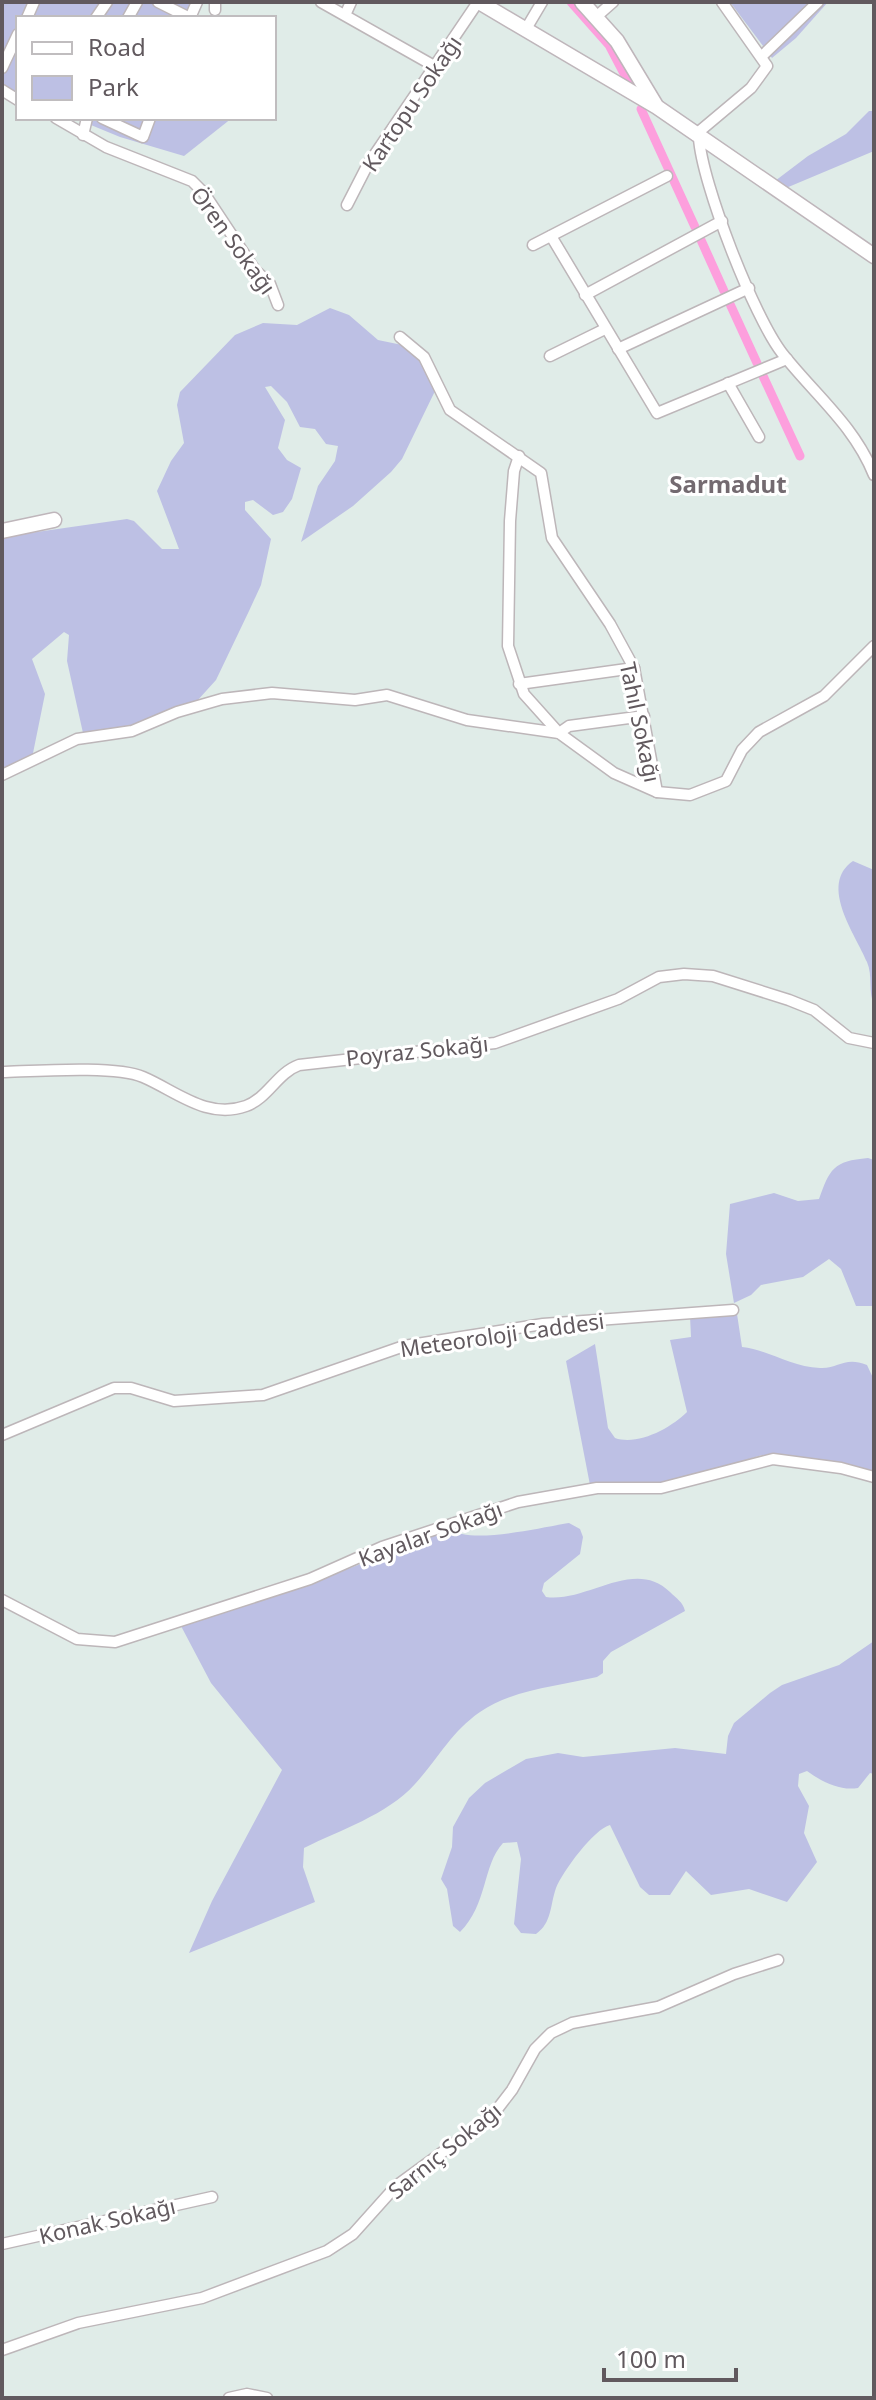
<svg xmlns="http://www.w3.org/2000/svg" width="876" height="2400" font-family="'Noto Sans',sans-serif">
<rect width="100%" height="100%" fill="#e0ece8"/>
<g fill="#bdc0e4">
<path d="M2,2H200L194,18H18V94L2,85Z"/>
<path d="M730,2H828L796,38L772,58Z"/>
<path d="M869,111H874V151L786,188L775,181L808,156L846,134Z"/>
<path d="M74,118H232L184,156L120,137Z"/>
<path d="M330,308L349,315L378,340L407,346L427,368L435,391L402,459L391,472L353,506L301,542L318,486L335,461L338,446L326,444L315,429L300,427L287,402L271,386L265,387L285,420L278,448L287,460L301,468L292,499L283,512L273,515L253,500L245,502V510L271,539L261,585L249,611L216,680L197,701L120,731L83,733L67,661L69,635L64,632L32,659L45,694L32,758L2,769V537L127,519L134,521L162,549H179L157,491L171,461L184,443L177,405L180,392L235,335L263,323L297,325Z"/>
<path d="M853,861L874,870V1005C868,992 873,976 867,962C856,935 818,885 853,861Z"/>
<path d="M868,1158L874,1160V1306H856L841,1269L829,1259L803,1277L761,1285L751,1295L734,1303L726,1254L730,1204L774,1193L798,1201L819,1199C830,1169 833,1161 868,1158Z"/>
<path d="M737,1314L742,1347C769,1350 791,1367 820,1368C839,1369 844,1356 867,1365L874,1380V1473L835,1462L762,1455L680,1480L644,1486L590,1485L566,1361L595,1344L608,1428L615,1438C638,1446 671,1428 687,1412L670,1340L691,1337L690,1316Z"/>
<path d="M569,1523L580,1529L583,1537L580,1554L544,1583L542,1591L546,1597C587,1603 634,1557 670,1592C676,1598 683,1602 685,1611L611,1652L603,1661V1673L597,1677C559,1686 514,1689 480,1712C451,1732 438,1759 415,1784C387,1815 340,1830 304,1848L303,1867L315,1902L189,1953L212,1901L282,1770L211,1683L181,1626L289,1592L450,1529C470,1545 543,1527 569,1523Z"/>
<path d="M874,1641V1774L870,1773L858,1788C840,1791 822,1782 807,1771L799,1774L798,1786L809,1806L804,1833L817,1862L787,1902L749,1889L711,1895L686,1871L670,1895H649L640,1887L610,1825C594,1829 563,1871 556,1888C550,1905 552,1923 536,1934L521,1933L514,1924L521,1859L517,1842L503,1843C482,1866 488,1904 460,1932L453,1926L447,1889L441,1879L452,1847L453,1827L469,1798L485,1783L526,1759L558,1753L583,1757L675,1748L726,1754L728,1736L734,1723L770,1693L782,1685L839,1665Z"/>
</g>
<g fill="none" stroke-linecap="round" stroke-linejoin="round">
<g stroke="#fd9fdd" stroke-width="9">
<path d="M571,2L609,45L631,87"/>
<path d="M641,109L695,227"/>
<path d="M701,240L724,291"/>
<path d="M730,304L757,363"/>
<path d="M763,376L800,456"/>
</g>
<g stroke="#bdb6b9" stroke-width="13">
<g id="street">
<path d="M158,2L190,18"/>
<path d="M215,2V10"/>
<path d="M321,2L436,67"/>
<path d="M346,13L351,2"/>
<path d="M596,17L613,2"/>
<path d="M27,18L34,2"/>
<path d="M96,18L107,2"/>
<path d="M128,18L137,2"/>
<path d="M190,18L197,2"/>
<path d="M526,29L542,2"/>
<path d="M762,56L818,2"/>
<path d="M2,68L18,34"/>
<path d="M2,90L18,100"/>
<path d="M56,118L106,147L192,181L204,193L255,270L270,284L278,305"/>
<path d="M102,118L143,137L150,118"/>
<path d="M83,135L87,118"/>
<path d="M695,135L751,88L767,66L722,2"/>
<path d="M699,138C702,184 754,317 782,353C815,395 854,425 874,475"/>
<path d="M347,205L367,166L478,2"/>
<path d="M551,236L657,413L787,359"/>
<path d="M533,245L667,176"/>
<path d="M585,295L722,221"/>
<path d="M618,349L749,288"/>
<path d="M550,356L605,329"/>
<path d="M728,383L759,437"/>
<path d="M519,456L514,471L510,521L508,646L524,694L559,733L569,726L644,716"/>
<path d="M519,684L634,668"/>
<path d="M2,775L77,739L132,731L177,712L222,699L272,693L355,700L387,695L467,720L559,733L614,773L657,792L634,668L610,624L552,538L541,473L450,410L424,357L400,337"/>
<path d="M657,792L690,795L726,781L742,750L759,732L824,696L874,646"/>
<path d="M2,1072C35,1071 116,1065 143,1077C176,1091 207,1120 246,1106C268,1098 277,1073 299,1065L495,1043L618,999L659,977L684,974L713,976L789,1000L814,1010L849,1038L874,1043"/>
<path d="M2,1435L114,1388H131L174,1401L263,1395L404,1346L543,1324L733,1310"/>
<path d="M2,1600L77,1639L115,1642L310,1579L382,1547L518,1502L597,1488H661L773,1459L841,1468L874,1477"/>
<path d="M2,2244L212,2197"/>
<path d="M2,2350L78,2323L202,2298L327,2251L353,2234L396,2186L492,2116L512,2090L535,2049L551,2033L572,2023L658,2007L734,1974L778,1960"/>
<path d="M229,2398L247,2394L267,2398"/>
</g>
</g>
<g stroke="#bfb6bb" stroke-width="17">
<g id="secondary">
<path d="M479,2L657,107L874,256"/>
<path d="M582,2L617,41L655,104"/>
<path d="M2,531L54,520"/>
</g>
</g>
<use href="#street" stroke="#fff" stroke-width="10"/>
<use href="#secondary" stroke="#fff" stroke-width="14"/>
</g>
<g text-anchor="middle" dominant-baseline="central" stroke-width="6" stroke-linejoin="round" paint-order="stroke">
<g font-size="22" fill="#61595e" stroke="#fff">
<text transform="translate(411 103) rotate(-56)">Kartopu Sokağı</text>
<text transform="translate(234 240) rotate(54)">Ören Sokağı</text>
<text transform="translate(641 722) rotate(78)">Tahıl Sokağı</text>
<text transform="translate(417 1050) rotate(-6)">Poyraz Sokağı</text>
<text transform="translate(502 1334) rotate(-8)">Meteoroloji Caddesi</text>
<text transform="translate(430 1533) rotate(-20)">Kayalar Sokağı</text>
<text transform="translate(444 2150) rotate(-39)">Sarnıç Sokağı</text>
<text transform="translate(107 2220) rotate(-13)">Konak Sokağı</text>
</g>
<g font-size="24" font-weight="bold" fill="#736a70" stroke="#fff">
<text x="728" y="483">Sarmadut</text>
</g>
</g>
<rect width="876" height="2400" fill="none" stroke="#61595e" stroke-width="8"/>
<rect x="16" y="16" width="260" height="104" fill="#ffffff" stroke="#c0bdbf" stroke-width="2"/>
<rect x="32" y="42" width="40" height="12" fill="#ffffff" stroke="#c0bdbf" stroke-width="2"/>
<text x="88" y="56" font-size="24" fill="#61595e">Road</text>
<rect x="32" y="76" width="40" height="24" fill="#bdc0e4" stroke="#c0bdbf" stroke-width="2"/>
<text x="88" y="96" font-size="24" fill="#61595e">Park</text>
<path d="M604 2368v12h132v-12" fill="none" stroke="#61595e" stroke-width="4"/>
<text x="616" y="2368" font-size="24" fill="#61595e" stroke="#ffffff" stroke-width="6" paint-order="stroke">100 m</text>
</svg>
